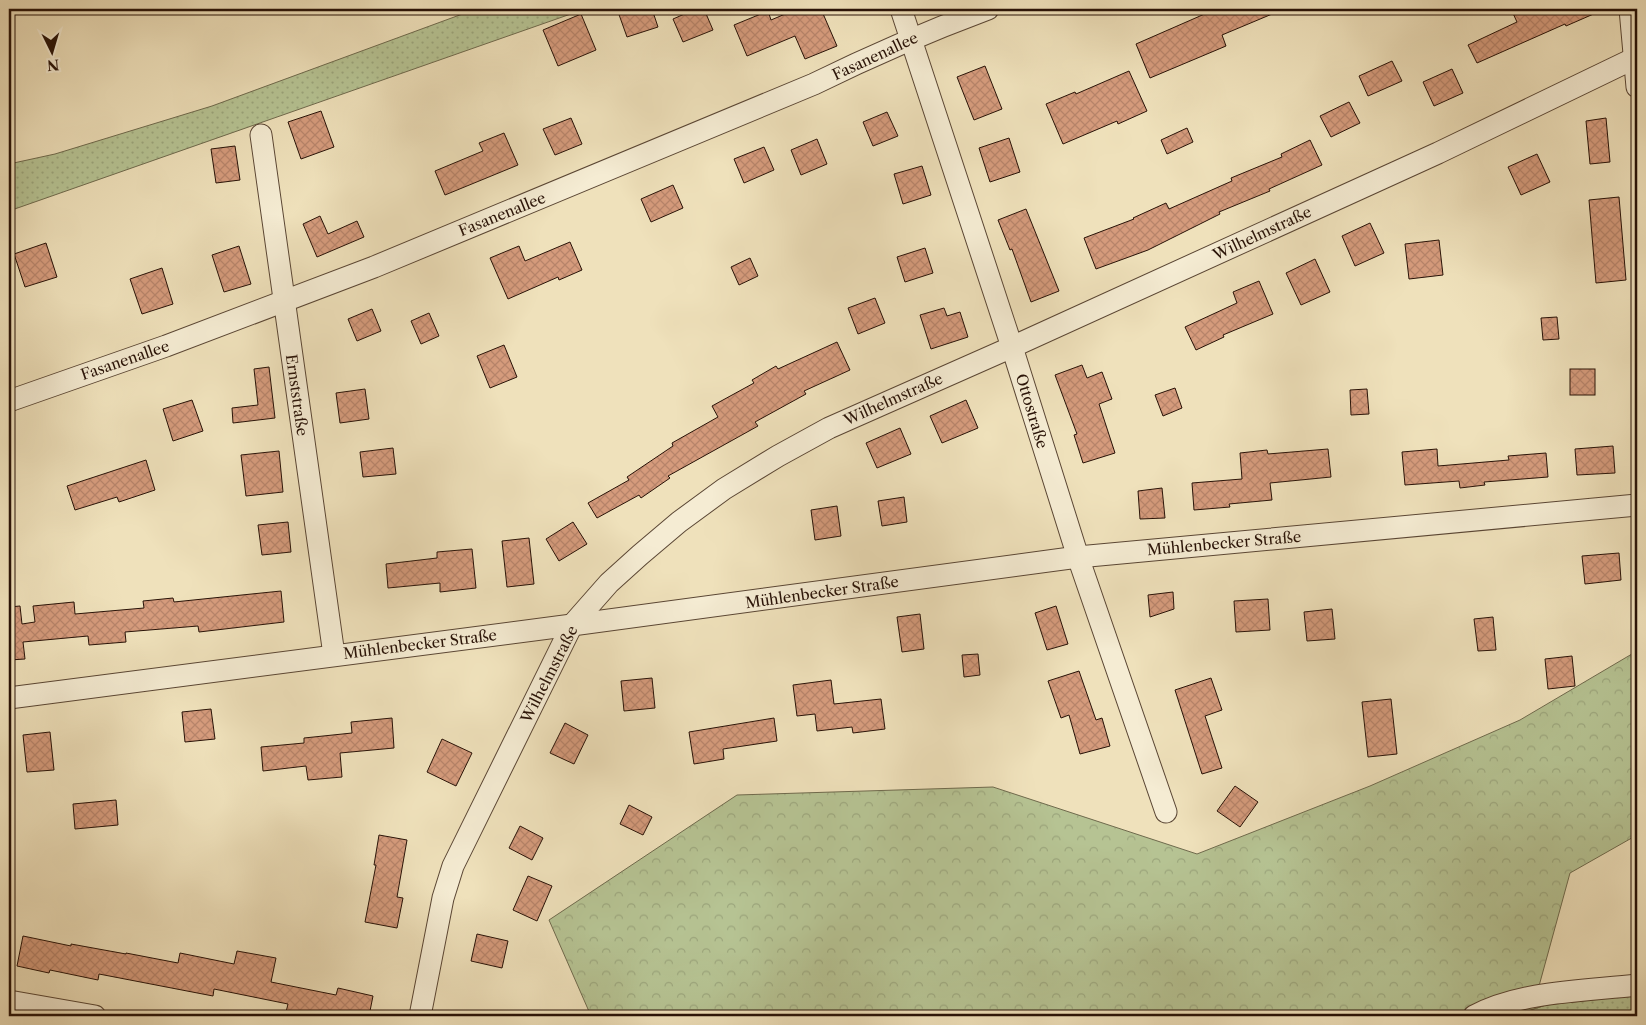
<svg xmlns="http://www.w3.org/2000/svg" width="1646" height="1025" font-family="'Libre Caslon Text',serif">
<defs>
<pattern id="grass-dots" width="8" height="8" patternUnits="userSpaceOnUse" patternTransform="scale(1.25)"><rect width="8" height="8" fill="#b6c393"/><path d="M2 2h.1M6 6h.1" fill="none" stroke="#9ca67d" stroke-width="1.8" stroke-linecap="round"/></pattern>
<pattern id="forest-crowns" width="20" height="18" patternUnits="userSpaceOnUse" patternTransform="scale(1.25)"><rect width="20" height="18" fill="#b6c393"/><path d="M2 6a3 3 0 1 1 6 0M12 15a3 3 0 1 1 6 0" fill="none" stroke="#9ca67d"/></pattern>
<pattern id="building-cross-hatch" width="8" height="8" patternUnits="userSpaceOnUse" patternTransform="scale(1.25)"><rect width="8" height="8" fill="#d59b7c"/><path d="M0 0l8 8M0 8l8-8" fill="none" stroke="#b7846a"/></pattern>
</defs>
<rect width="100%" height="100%" fill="#efe1bb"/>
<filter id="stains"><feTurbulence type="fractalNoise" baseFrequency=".004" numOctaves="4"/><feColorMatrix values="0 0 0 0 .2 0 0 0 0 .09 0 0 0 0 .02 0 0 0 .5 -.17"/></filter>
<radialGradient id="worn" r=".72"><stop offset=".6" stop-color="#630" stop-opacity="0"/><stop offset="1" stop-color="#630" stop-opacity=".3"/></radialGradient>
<g fill="url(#grass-dots)" stroke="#6f6a4d">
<path d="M476,9H585L9,211V164L55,154L212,106Z"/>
<path d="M1637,995V1016H1512L1546,1005Z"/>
</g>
<path fill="url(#forest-crowns)" stroke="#6f6a4d" d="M1637,651V835L1570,873L1539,986L1546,1005L1512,1016H591L549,920L737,795L993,787L1197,854L1370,786L1520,720Z"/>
<g fill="url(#building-cross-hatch)" stroke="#281207">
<path d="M617,9H652L658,27L627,37Z"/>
<path d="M696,9H704L713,30L683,42L673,19Z"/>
<path d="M797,9H821L837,46L805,59L795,36L747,56L734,25L768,11L771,20Z"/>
<path d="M1216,9H1284L1222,35L1226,46L1150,78L1136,44Z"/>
<path d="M1511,9H1605L1566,26L1565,24L1477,63L1468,45L1517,22Z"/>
<path d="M581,14L596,50L558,66L543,30Z"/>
<path d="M1392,61L1402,81L1368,96L1359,76Z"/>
<path d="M985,66L1002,109L974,120L957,77Z"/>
<path d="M1452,69L1463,93L1434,106L1423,82Z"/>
<path d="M1129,71L1147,111L1118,124L1117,121L1063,144L1046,104L1075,92L1076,94Z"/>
<path d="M1349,102L1360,123L1331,137L1320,116Z"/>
<path d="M321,111L334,147L301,159L288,122Z"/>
<path d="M887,112L898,136L873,146L863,122Z"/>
<path d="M571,118L582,144L555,155L543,129Z"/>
<path d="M1606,118L1610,162L1590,164L1586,121Z"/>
<path d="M1187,128L1193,142L1167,154L1161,140Z"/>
<path d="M504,133L518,165L445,195L435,171L483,151L479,143Z"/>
<path d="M1009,138L1020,172L990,182L979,148Z"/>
<path d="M817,139L827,164L801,175L791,150Z"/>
<path d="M1310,140L1322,165L1269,189L1270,191L1219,212L1220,214L1148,250L1096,269L1084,238L1134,219L1133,218L1166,203L1169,209L1232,181L1231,178L1282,157L1281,154Z"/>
<path d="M235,146L240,180L216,183L211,149Z"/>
<path d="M764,147L774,170L744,183L734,159Z"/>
<path d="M1537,154L1550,182L1521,195L1508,167Z"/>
<path d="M922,166L931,195L903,204L894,174Z"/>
<path d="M673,185L683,208L651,222L641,199Z"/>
<path d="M1619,197L1626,280L1596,283L1589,200Z"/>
<path d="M1026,209L1059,291L1031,302L1012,249L1010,250L998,220Z"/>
<path d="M320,216L328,234L357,221L364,237L317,257L303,224Z"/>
<path d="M1370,223L1384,253L1355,266L1342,236Z"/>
<path d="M1439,240L1443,275L1409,279L1405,244Z"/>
<path d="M570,242L582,270L559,280L558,277L508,299L490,258L519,246L525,261Z"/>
<path d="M46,243L57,277L25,287L14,254Z"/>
<path d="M239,246L251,284L224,292L212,255Z"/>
<path d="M925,248L933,273L905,282L897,257Z"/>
<path d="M750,258L758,276L739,285L731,267Z"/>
<path d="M1315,259L1330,292L1301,305L1286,273Z"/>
<path d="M162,268L173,304L142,314L130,279Z"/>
<path d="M1259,281L1273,314L1223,335L1224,337L1196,350L1185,327L1237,303L1233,292Z"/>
<path d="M875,298L885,323L858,334L848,308Z"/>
<path d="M944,308L947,316L960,312L968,337L931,349L920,315Z"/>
<path d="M372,309L381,331L357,341L348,319Z"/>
<path d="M429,313L439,336L421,344L411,321Z"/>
<path d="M1557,317L1559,339L1543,340L1541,318Z"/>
<path d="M837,342L850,370L804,391L806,394L755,422L758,426L668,476L670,478L641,498L639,495L597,518L588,503L629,480L627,477L673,446L672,443L718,417L712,406L754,383L752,380L776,366L778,369Z"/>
<path d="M504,345L517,377L490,388L477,356Z"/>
<path d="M1082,365L1087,378L1102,372L1112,399L1099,404L1115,453L1083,463L1074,435L1077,434L1055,375Z"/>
<path d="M269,367L275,418L233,423L232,408L258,405L254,369Z"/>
<rect x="1570" y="369" width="25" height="26"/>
<path d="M1175,388L1182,408L1163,416L1155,395Z"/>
<path d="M365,389L369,419L340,423L336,393Z"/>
<path d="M1367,389L1369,414L1351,415L1350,390Z"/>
<path d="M192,400L203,431L173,441L163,409Z"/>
<path d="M966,400L978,428L942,443L930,416Z"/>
<path d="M900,428L911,454L877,468L866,443Z"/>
<path d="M1613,446L1615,473L1577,475L1575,449Z"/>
<path d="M393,448L396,474L363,477L360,452Z"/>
<path d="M1328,449L1331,477L1270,483L1272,500L1229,504L1230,507L1194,510L1192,483L1242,479L1240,453L1267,450L1268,454Z"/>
<path d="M1437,449L1438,466L1509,460L1508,456L1546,453L1548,477L1484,482L1485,485L1460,488L1459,481L1405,485L1402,452Z"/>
<path d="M279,451L283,492L246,496L241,455Z"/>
<path d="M146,460L155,490L119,502L117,497L75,510L67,486Z"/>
<path d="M1162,488L1165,518L1140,519L1138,491Z"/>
<path d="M904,497L907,522L882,526L878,501Z"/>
<path d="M837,506L841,536L815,540L811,510Z"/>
<path d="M288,522L291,552L262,555L258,525Z"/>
<path d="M573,522L587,544L559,561L546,539Z"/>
<path d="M529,538L534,584L507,587L502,541Z"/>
<path d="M472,549L476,588L440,592V583L388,588L386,564L437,558V552Z"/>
<path d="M1619,553L1621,580L1585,584L1582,556Z"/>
<path d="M281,591L284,622L199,632L198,626L125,632L126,642L89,645L88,636L23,642L25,659L9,660V607L20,606L22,624L35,622L33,606L74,602L75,614L144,608L143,601L173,598L174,602Z"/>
<path d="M1173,592L1174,609L1150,617L1148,595Z"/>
<path d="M1268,599L1270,630L1236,632L1234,601Z"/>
<path d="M1056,606L1068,644L1047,650L1035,613Z"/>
<path d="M1332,609L1335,639L1307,641L1304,612Z"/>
<path d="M920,614L924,649L902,652L897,617Z"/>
<path d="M1493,617L1496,650L1478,651L1474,619Z"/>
<path d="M978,654L980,675L964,677L962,655Z"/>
<path d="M1572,656L1575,686L1548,689L1545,659Z"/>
<path d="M1079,671L1096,720L1102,718L1110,746L1080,754L1069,715L1061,718L1048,681Z"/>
<path d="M652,678L655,708L624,711L621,681Z"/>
<path d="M1211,678L1222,710L1205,716L1222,768L1202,774L1175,690Z"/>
<path d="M831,680L834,704L881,699L885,729L853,733L852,727L817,731L815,714L797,716L793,685Z"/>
<path d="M1391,699L1397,754L1368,757L1362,702Z"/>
<path d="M211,709L215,739L185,742L182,712Z"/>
<path d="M392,718L394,748L340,753L342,777L308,780L306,766L263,771L261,747L304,743V738L352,733L351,722Z"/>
<path d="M774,718L777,741L723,749L724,759L694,764L689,732Z"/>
<path d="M565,723L588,735L574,764L550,753Z"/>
<path d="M50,732L54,770L27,772L23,735Z"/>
<path d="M442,739L472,753L456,786L427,772Z"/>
<path d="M1235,786L1258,802L1240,827L1217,811Z"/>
<path d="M116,800L118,825L75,829L73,804Z"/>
<path d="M629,805L652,817L643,835L620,824Z"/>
<path d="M520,826L543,838L532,860L509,848Z"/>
<path d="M379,835L407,840L397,897L403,898L397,928L365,922L376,865H374Z"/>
<path d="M528,876L552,886L537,921L513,910Z"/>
<path d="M477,934L508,941L502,968L471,961Z"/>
<path d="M23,936L71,946V944L126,954V953L178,963L180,953L234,964L237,951L276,958L271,982L336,995L338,988L373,996L369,1016H285L288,1004L214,989L213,996L99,974L98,980L50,970L49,973L17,966Z"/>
</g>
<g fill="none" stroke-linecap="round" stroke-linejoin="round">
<g stroke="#5a4634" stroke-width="23">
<g id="minor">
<path d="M901,9L1012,347L1078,557L1166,812"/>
<path d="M1630,9L1637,87"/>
<path d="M261,135L334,655"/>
<path d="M9,401L166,346L374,267L814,84C871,56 929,31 988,9"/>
<path d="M9,698L572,625L1078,557L1637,505"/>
<path d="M9,1001L95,1016"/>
<path d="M420,1016L443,898L453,866L572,625L609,583L640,555L679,522L724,489L778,456L829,428L1012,347L1438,153L1637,57"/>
<path d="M1474,1016C1521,991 1584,991 1637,985"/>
</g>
</g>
<use href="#minor" stroke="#f5ecd3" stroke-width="21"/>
</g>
<g text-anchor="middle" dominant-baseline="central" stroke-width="4.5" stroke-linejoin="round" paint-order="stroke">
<g font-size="15" fill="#281207" stroke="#f5ecd3">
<text transform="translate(875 56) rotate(-25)">Fasanenallee</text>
<text transform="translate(502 214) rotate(-22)">Fasanenallee</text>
<text transform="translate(1262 233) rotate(-25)">Wilhelmstraße</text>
<text transform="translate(125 360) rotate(-19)">Fasanenallee</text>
<text transform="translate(297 395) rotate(82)">Ernststraße</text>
<text transform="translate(893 399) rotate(-24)">Wilhelmstraße</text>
<text transform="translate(1032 411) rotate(73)">Ottostraße</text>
<text transform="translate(1224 543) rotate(-5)">Mühlenbecker Straße</text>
<text transform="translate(822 592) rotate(-8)">Mühlenbecker Straße</text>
<text transform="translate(420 644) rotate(-7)">Mühlenbecker Straße</text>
<text transform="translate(549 674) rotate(-63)">Wilhelmstraße</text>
</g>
</g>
<rect width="1646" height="1025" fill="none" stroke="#efe1bb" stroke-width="30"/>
<rect x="10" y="10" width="1626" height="1005" fill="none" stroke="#281207" stroke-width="2.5"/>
<rect x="15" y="15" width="1616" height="995" fill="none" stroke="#281207"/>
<g transform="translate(52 52) rotate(175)" stroke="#f5ecd3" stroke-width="4" paint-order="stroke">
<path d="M0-4L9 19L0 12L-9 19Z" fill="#281207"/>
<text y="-8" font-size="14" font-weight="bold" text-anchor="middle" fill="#281207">N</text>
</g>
<rect width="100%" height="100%" filter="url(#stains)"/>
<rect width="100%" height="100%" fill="url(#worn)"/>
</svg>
